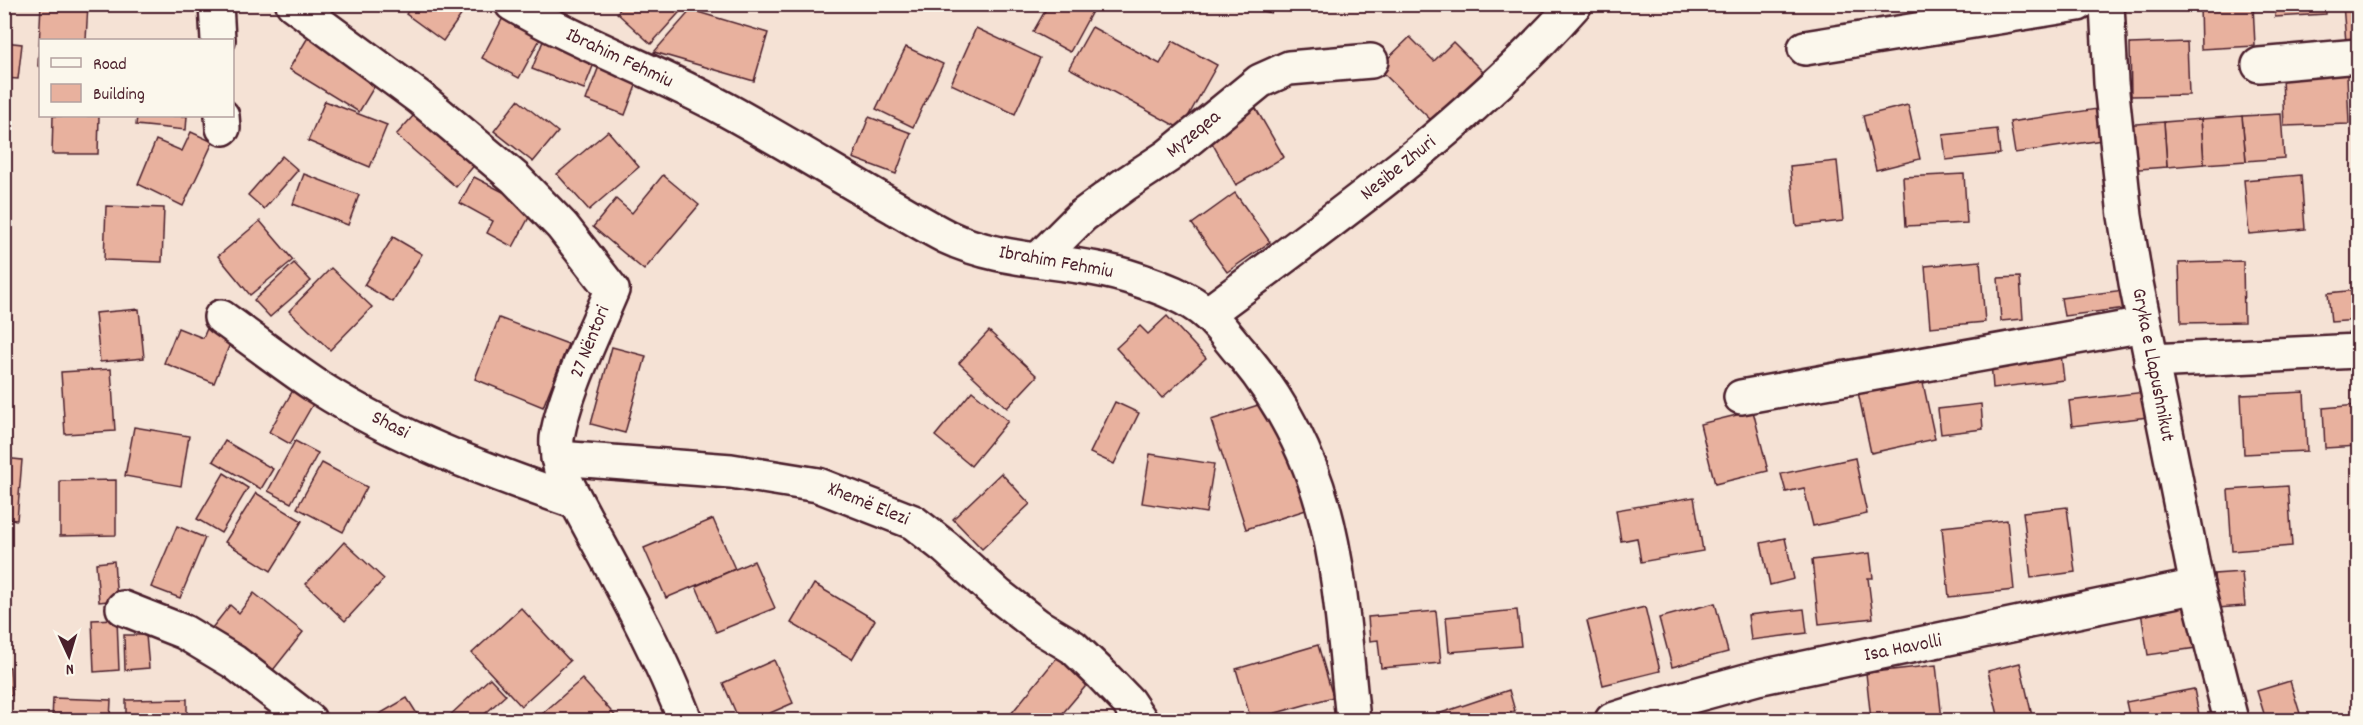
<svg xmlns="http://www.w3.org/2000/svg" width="2363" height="725" font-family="Dekko,sans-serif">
<rect width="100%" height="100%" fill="#f5e2d5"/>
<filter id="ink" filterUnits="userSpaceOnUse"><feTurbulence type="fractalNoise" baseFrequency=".0167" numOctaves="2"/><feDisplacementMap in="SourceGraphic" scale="12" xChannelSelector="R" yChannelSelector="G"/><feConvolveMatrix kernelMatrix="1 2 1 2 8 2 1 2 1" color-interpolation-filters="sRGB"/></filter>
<g filter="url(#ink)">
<g fill="#e8b19e" stroke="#4a1f2b" stroke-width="1.5">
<path d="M41,4H88L86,40H40V67L38,66Z"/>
<path d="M413,4H469L443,41L406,14Z"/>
<path d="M624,4H687L651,44L617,13Z"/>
<path d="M1049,4H1096L1070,52L1033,32Z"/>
<path d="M1246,4H1273L1271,13L1246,7Z"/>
<path d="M2253,4L2255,46L2201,49L2200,5Z"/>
<path d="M2274,4H2326V14L2275,17Z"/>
<path d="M2343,4H2358V42L2346,43Z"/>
<path d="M508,8L546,28L519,78L482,58Z"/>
<path d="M691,10L768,33L754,81L654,52Z"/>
<path d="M1092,27L1160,64L1173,41L1217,65L1181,129L1069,68Z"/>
<path d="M976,28L1040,58L1015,114L951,84Z"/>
<path d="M310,34L380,77L359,112L289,69Z"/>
<path d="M545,36L597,56L584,89L532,69Z"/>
<path d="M1410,37L1434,61L1453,42L1483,72L1433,122L1378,68Z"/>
<path d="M4,42L22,44L18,79L4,78Z"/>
<path d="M2187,42L2189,95L2131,96L2130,44Z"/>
<path d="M906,47L943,64L913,127L876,109Z"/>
<path d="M601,61L640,75L625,115L586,100Z"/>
<path d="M2347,75L2349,124L2284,126L2282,77Z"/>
<path d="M4,78H10L4,140Z"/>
<path d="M518,100L558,132L533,162L494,131Z"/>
<path d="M325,101L387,125L370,167L308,141Z"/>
<path d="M423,105L482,156L456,187L396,135Z"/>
<path d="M1908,105L1920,159L1876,170L1863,116Z"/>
<path d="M1255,107L1284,157L1236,185L1207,134Z"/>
<path d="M2097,109L2102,140L2015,153L2010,122Z"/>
<path d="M2281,114L2284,158L2246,161L2242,116Z"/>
<path d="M53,116H99L98,154H52Z"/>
<path d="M137,116H187L186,130L136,125Z"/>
<path d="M2242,116L2246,161L2204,164L2201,119Z"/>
<path d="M869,117L911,133L896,174L853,158Z"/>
<path d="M2201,119L2204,164L2167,167L2164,122Z"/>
<path d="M2164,122L2167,167L2125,170L2122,125Z"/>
<path d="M1997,129L2000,154L1946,160L1943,135Z"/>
<path d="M608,131L639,167L589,210L557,174Z"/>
<path d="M191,132L213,142L183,206L138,184L156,140L182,151Z"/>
<path d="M282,156L298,170L264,209L248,195Z"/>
<path d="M1837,161L1843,221L1796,226L1790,166Z"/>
<path d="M304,174L359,195L348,225L293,204Z"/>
<path d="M1964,174L1967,223L1906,226L1903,177Z"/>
<path d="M663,175L699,205L644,270L593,227L616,199L632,213Z"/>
<path d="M2301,175L2305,229L2249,234L2244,180Z"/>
<path d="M474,177L534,208L513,247L487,233L493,221L460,203Z"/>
<path d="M1235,193L1270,242L1227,272L1192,224Z"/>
<path d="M106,206L164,208L162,262L104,260Z"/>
<path d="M260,221L293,260L250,295L218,256Z"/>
<path d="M393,237L422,254L393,302L364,285Z"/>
<path d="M1980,261L1985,322L1930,327L1925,266Z"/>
<path d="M2243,261L2244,322L2181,323L2179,263Z"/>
<path d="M294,263L311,281L270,317L254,300Z"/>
<path d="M331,268L372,307L330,350L289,311Z"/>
<path d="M2020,277L2023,319L2001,321L1998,278Z"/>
<path d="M2124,290L2126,308L2064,316L2061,298Z"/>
<path d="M2357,290L2358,320L2331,322L2328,293Z"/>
<path d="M139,309L144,358L100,362L95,313Z"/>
<path d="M1167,316L1206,358L1162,398L1116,348L1140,326L1148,334Z"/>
<path d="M499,318L568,344L543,407L475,379Z"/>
<path d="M211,319L236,329L214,383L164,363L178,328L203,338Z"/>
<path d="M989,331L1037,376L1007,408L959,363Z"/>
<path d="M612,347L646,356L625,433L591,424Z"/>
<path d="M2061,354L2064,380L1993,388L1991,362Z"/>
<path d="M111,369L115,431L65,434L61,372Z"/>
<path d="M1922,378L1935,439L1871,453L1858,392Z"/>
<path d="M296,385L317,397L290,444L269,432Z"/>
<path d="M972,391L1008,421L971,466L935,436Z"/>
<path d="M2145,392L2148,417L2072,426L2069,401Z"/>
<path d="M2304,392L2307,451L2244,454L2241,395Z"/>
<path d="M1274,400L1309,509L1246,529L1211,420Z"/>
<path d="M1115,402L1139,413L1114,464L1090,453Z"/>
<path d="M1981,404L1983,429L1941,434L1938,409Z"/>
<path d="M2358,405V446L2325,448L2323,408Z"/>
<path d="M1753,411L1768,471L1715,484L1700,424Z"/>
<path d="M134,427L189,436L181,486L125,476Z"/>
<path d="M225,441L273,469L261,489L213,461Z"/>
<path d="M295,441L318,453L291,503L268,491Z"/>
<path d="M1150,454L1214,464L1206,513L1142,503Z"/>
<path d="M4,458L22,460L17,520L4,519Z"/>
<path d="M1855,458L1867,514L1813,526L1804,488L1786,492L1781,474Z"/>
<path d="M322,463L367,487L343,532L297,508Z"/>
<path d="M224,473L248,488L221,533L197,519Z"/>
<path d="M1001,473L1030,504L982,549L953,519Z"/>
<path d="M116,480V535L60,536V481Z"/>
<path d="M2288,486L2292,546L2232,551L2228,490Z"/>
<path d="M256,493L302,521L271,571L225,542Z"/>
<path d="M1694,497L1703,551L1641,562L1637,538L1621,541L1616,510Z"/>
<path d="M2067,507L2075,572L2031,578L2023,512Z"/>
<path d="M713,519L735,569L666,598L644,548Z"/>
<path d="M2007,520L2014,590L1949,597L1942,527Z"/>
<path d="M177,526L205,538L180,598L151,587Z"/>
<path d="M1785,538L1794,579L1770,585L1761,543Z"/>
<path d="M344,542L384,579L345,621L306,584Z"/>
<path d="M1870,553L1873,578H1868L1873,618L1819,624L1812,560Z"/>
<path d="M114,561L117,600L99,602L96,563Z"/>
<path d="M754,561L775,608L716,632L696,586Z"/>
<path d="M2242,572L2245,606L2217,608L2214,574Z"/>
<path d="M814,584L875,620L852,659L791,623Z"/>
<path d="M254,593L303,632L270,674L212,628L230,605L239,613Z"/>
<path d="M1715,603L1728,652L1672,667L1659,618Z"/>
<path d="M2189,605L2196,648L2148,655L2141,612Z"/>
<path d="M1645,607L1660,671L1603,685L1587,621Z"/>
<path d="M521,608L570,661L521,706L472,653Z"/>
<path d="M1804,609L1807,633L1751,640L1748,615Z"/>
<path d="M1517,610L1521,646L1449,652L1446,617Z"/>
<path d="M1436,611L1441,663L1381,668L1378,640L1370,641L1368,617Z"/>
<path d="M117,619L119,670L94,672L92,620Z"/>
<path d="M124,635H146L149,668L125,670Z"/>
<path d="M1318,645L1333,697L1251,720L1236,669Z"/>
<path d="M1059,655L1090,681L1057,720H1006Z"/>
<path d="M774,660L793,703L754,720H739L723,683Z"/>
<path d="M2020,663L2032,716L2012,720H1999L1988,671Z"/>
<path d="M1936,665L1942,720H1871L1866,673Z"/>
<path d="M4,667H10L12,695L4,696Z"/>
<path d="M490,678L506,695L478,720H447L446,719Z"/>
<path d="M582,679L619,720H550L543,713Z"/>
<path d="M2290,681L2302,720H2266L2257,691Z"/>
<path d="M2194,689L2200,720H2130L2126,702Z"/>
<path d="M1509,690L1515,711L1487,720H1441L1438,714Z"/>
<path d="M53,698L111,700L110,720H52Z"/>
<path d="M407,698L421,720H369Z"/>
<path d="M187,699V720H126V700Z"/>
</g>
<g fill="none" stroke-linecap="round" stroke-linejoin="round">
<g stroke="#4a1f2b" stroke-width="38">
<g id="minor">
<path d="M216,4L218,40"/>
<path d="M293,4L420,98L515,178L562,226L612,290C594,333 564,393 557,438C556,450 559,463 562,474C604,556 652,634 685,720"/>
<path d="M512,4C581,45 656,71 725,109C782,140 838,175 894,207C911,217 929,228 947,237C1006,265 1075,258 1136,279C1160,287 1188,297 1207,314C1220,325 1231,342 1243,355C1339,470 1338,580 1353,720"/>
<path d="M2107,4L2111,83L2125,216L2136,283L2197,586L2231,720"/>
<path d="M1805,48L2078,4"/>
<path d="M2259,65L2358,56"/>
<path d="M222,116L223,128"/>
<path d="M1039,259L1082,216L1124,185L1168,156L1260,81L1289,68L1371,61"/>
<path d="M1207,314C1337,217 1467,126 1575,4"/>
<path d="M221,317C253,340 285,365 318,387C398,438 487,471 576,502"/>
<path d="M2151,361L2358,351"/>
<path d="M1741,397L2144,325"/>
<path d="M558,458L731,471L818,485L913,522L945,547L998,595L1038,626L1073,647L1102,675L1128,702L1140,720"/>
<path d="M123,608L184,632L234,662L309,720"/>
<path d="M1612,720L1662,704L1757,678L2197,586"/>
</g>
</g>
<use href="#minor" stroke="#fbf7ec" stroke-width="33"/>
</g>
</g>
<g text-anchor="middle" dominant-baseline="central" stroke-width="4.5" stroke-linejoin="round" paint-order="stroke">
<g font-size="20" fill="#4a1f2b" stroke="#fbf7ec">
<text transform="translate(619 59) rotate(25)">Ibrahim Fehmiu</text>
<text transform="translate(1194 135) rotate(-39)">Myzeqea</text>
<text transform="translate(1399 169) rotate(-39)">Nesibe Zhuri</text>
<text transform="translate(1056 263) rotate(10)">Ibrahim Fehmiu</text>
<text transform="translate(591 342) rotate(-68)">27 Nëntori</text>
<text transform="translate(2152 365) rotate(79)">Gryka e Llapushnikut</text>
<text transform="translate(390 426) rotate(27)">Shasi</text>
<text transform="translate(868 505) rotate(22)">Xhemë Elezi</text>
<text transform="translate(1903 649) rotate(-11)">Isa Havolli</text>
</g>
</g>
<rect width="2363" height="725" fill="none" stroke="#fbf7ec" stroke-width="24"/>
<rect x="12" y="12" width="2339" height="701" fill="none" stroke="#4a1f2b" stroke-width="2" filter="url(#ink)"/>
<rect x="39" y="39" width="195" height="78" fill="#fbf7ec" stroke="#b4a19f" stroke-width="1.5"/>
<rect x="51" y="58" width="30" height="9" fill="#fbf7ec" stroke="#b4a19f" stroke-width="1.5"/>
<text x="93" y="69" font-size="18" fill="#4a1f2b">Road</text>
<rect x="51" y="84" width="30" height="18" fill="#e8b19e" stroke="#b4a19f" stroke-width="1.5"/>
<text x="93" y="99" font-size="18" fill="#4a1f2b">Building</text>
<g transform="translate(69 656) rotate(176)" stroke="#fbf7ec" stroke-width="4.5" paint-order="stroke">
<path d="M0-4.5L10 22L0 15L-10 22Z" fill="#4a1f2b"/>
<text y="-9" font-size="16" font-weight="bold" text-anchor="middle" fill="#4a1f2b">N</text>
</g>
</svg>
